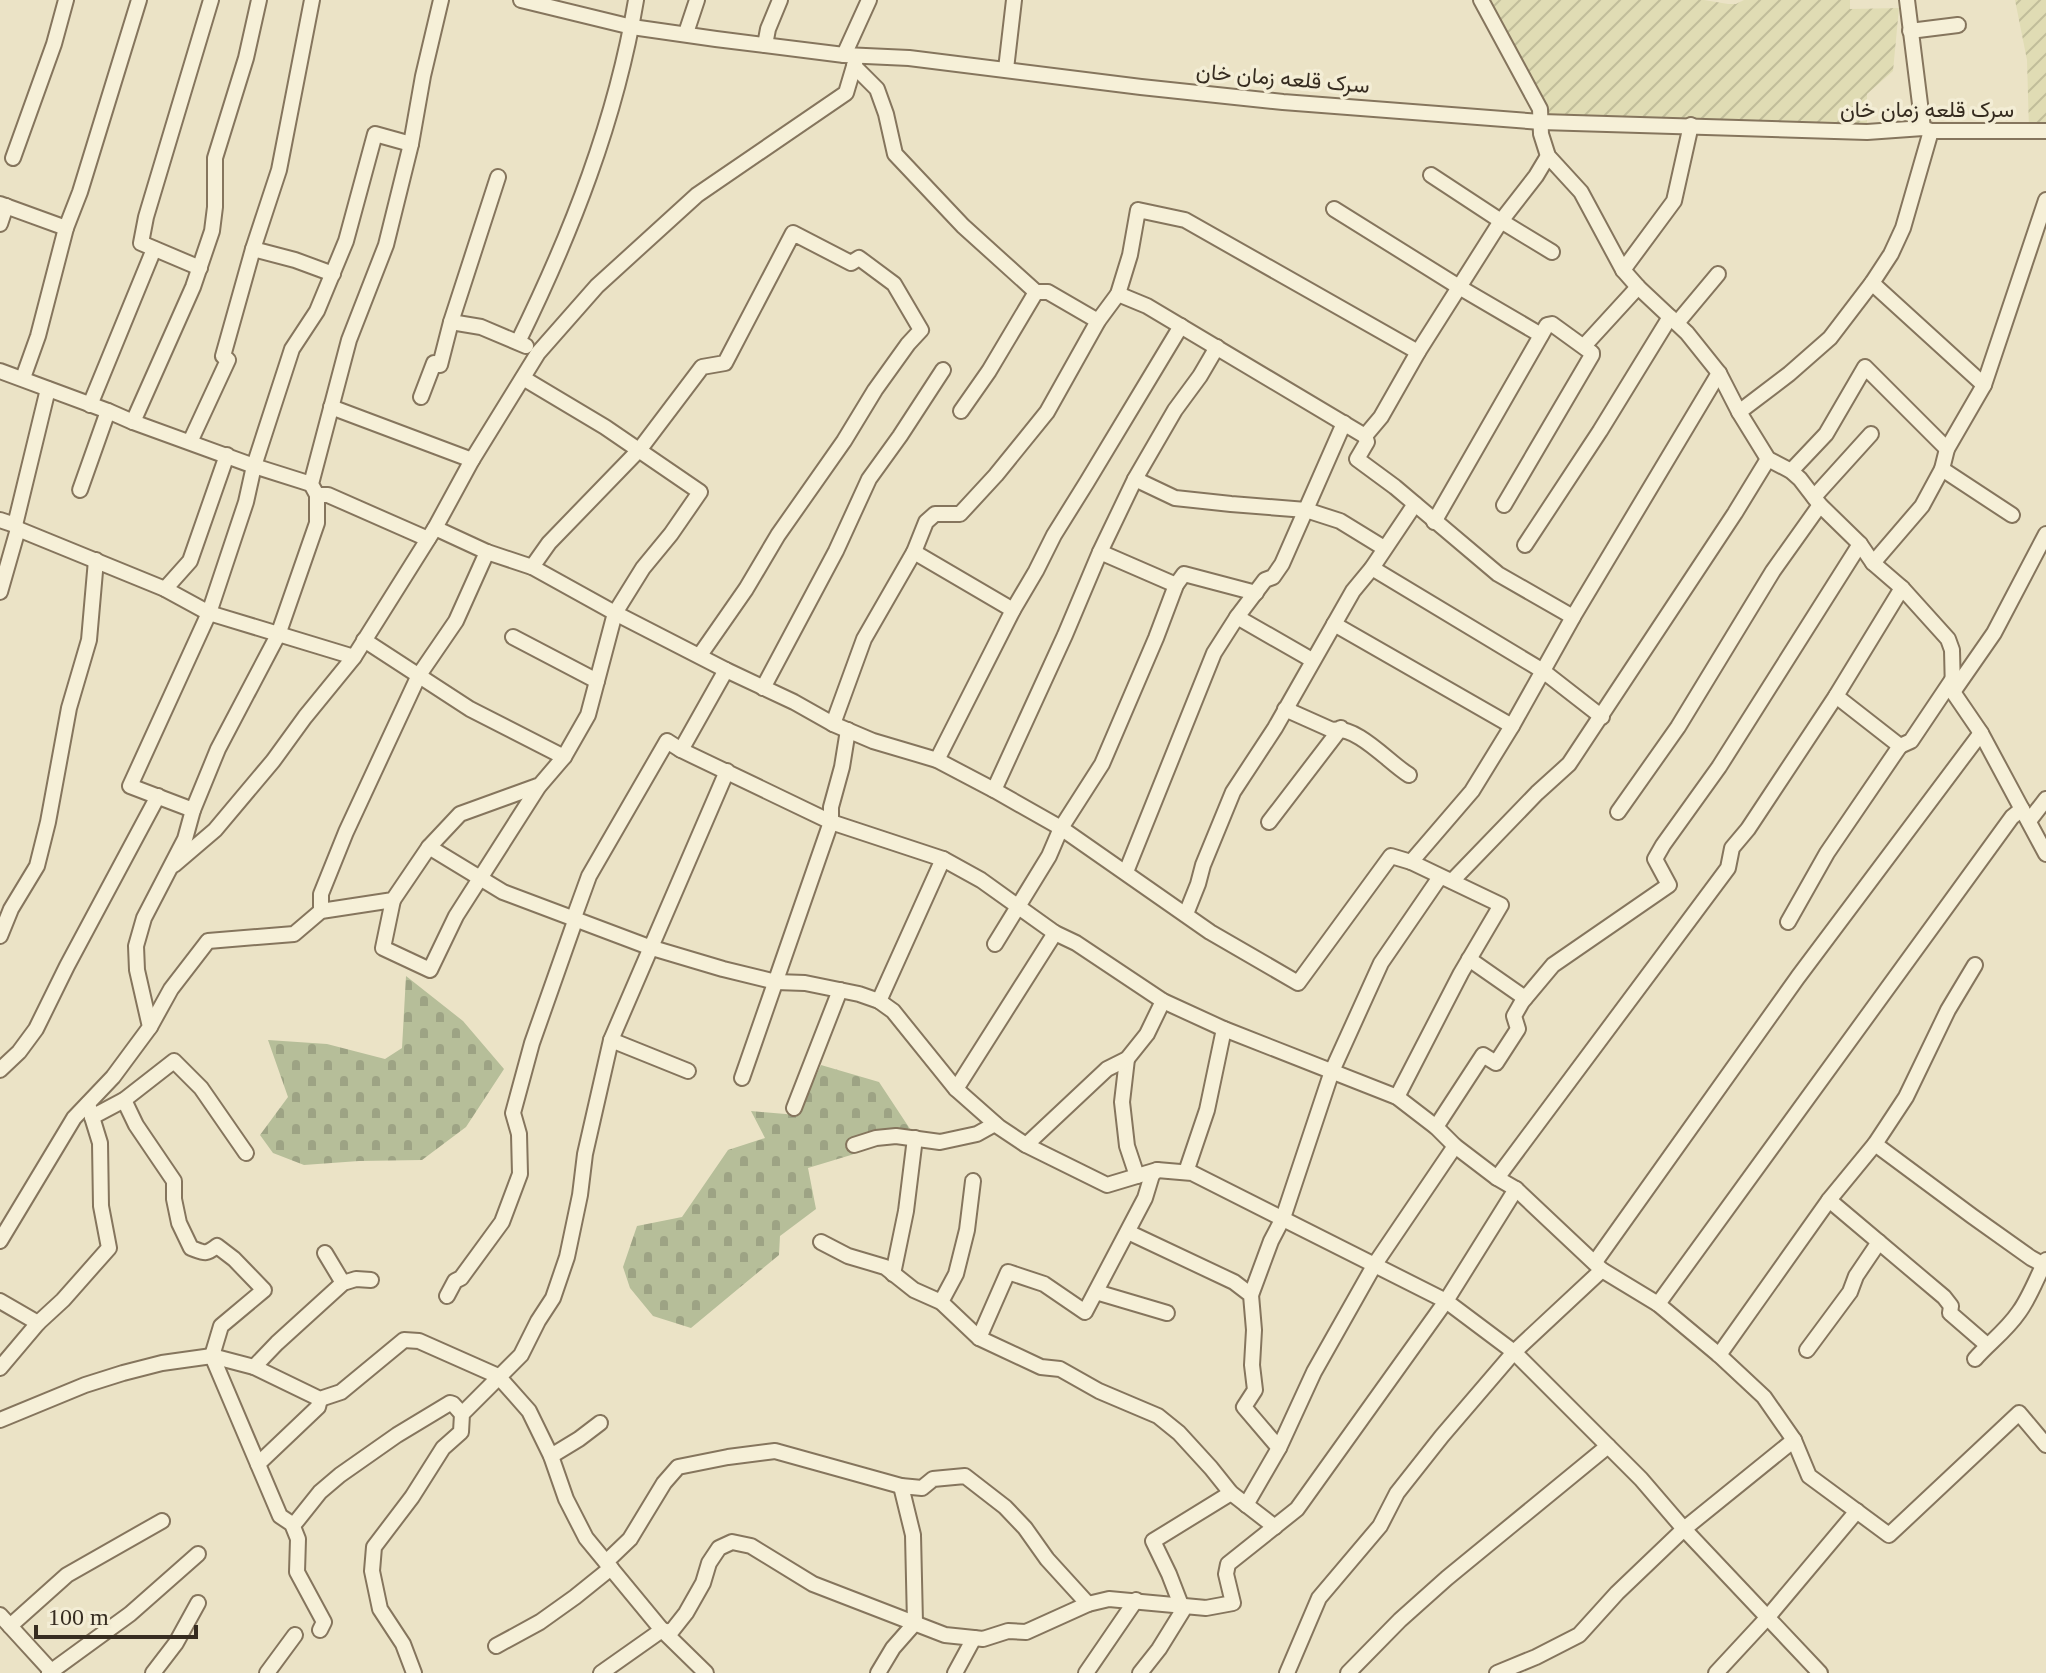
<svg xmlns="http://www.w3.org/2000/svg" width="2046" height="1673" font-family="'Times New Roman',Vazirmatn,serif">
<defs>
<pattern id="farmland-furrows" width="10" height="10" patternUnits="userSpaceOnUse" patternTransform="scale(2)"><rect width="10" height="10" fill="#e0dcb4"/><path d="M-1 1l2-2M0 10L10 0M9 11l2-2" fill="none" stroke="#c1bd9a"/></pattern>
<pattern id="cemetery-stones" width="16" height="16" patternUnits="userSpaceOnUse" patternTransform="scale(2)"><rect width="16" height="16" fill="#b6be99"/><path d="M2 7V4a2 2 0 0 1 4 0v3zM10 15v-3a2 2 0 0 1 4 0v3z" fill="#9da384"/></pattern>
</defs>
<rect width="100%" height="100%" fill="#ebe3c6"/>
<g fill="url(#farmland-furrows)">
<path d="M1481,0H1704L1728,4H1736L1744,0H1850V9L1899,8L1893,71L1867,94V132L1541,122Z"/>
<path d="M2015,0H2046V131L2029,130L2027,60Z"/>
</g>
<g fill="url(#cemetery-stones)">
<path d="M406,976L463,1021L504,1069L466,1127L422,1160L359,1161L304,1165L273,1153L260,1135L288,1097L268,1040L327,1044L385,1059L402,1048Z"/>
<path d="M821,1065L879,1082L912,1132L851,1155L808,1168L816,1209L780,1236L779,1255L691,1328L653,1316L630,1288L623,1267L637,1226L682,1217L728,1150L765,1138L751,1111L797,1115Z"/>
</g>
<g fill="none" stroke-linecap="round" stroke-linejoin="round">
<g stroke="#85755d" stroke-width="18">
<g id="minor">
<path d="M521,0L632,27L716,39L844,55L909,58L1141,87L1283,102L1541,122L1867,132L1923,128L1931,131H2046"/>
<path d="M1481,0L1540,109L1541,134L1548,156L1581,192L1623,270L1638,287L1687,333L1719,373L1739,412L1768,459L1791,471L1800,479L1820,505L1860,544L1873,563L1902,588L1948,639L1952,650L1953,692L1981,733L2046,854"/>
<path d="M1907,0L1923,128"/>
<path d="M1910,31L1958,25"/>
<path d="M686,33L697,0"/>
<path d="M765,45L768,29L780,0"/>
<path d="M844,55L869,0"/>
<path d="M854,66L877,89L886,114L895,154L963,226L1036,292H1048L1098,321"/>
<path d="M1006,69L1014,0"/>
<path d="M13,158L54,44L66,0"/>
<path d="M1431,175L1501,221L1552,252"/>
<path d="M0,204L66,228"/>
<path d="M1334,209L1459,287L1541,335"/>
<path d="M0,224L6,206"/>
<path d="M253,249L295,260L333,274"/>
<path d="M200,268L141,243L146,217L211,0"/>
<path d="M1623,270L1674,201L1691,125"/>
<path d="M1872,283L1984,385"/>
<path d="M1118,294L1147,306L1365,436L1381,417L1418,352L1501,221L1536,176L1548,156"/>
<path d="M451,322L481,327L526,346"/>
<path d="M1677,323L1718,274"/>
<path d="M518,342C571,234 616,120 636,0"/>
<path d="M1584,346L1638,287"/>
<path d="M0,371L108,411L133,422L254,466L311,484"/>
<path d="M23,378L38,336L66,228L80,192L139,0"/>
<path d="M421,397L434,363L440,365L451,322L498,177"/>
<path d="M90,405L154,249"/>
<path d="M331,407L472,460"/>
<path d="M961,411L989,371L1036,292"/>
<path d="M1739,412L1789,374L1830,338L1872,283L1891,254L1903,228L1931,131"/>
<path d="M133,422L193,287L212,231L215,207V158L246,58L259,0"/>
<path d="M1365,436L1367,442L1357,459L1395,487L1498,574L1573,617"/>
<path d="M190,442L228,360L223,356L253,249L279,170L312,0"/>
<path d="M1942,469L2012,515"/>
<path d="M1791,471L1826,434L1865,367L1947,449"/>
<path d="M1135,479L1175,498L1231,504L1306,510L1340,521L1384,548"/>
<path d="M80,490L108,411"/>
<path d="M317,495H328L428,539"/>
<path d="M1814,497L1871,434"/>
<path d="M0,520L15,525L18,529L165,589L209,613L354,657"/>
<path d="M1434,522L1547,325L1552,324L1592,353V355L1504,505"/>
<path d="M15,525L48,389"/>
<path d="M435,528L487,552L532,567L615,613L726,670L794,702L833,724L873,741L937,760L994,790L1061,828L1210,932L1298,983L1391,856L1411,862L1501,905L1461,973L1397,1097"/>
<path d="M1525,545L1600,431L1670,317"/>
<path d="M914,552L1013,610"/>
<path d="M1100,552L1176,585"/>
<path d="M1873,563L1922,506L1942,469L1947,449L1984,385L2046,200"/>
<path d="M532,567L549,543L640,449L702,367L725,363L793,233L851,263L859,258L894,284L921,330L908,344L875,390L844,441L778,535L746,589L700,655"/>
<path d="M1372,568L1543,671L1602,717"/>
<path d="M165,589L190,561L227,455"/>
<path d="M0,592L18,529"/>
<path d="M1237,617L1312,660"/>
<path d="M1334,624L1512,726"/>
<path d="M513,637L597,681"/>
<path d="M364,640L470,709L564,757"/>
<path d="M726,670L681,750L831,822L943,859L981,880L1055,933L1076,943L1163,1001L1224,1029L1397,1097L1436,1127L1455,1146L1497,1178L1516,1189L1602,1270L1658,1304L1719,1355L1764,1397L1794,1440L1809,1476L1889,1535L2019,1413L2046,1445"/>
<path d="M763,688L836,551L869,479L900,436L943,370"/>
<path d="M1953,692L1994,633L2046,534"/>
<path d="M1836,696L1900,746L1911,741L1954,677"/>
<path d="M1285,709L1332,730C1357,725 1388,762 1409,775"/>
<path d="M833,724L864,639L914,552L926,522L935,514H960L996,475L1047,412L1098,321L1118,294L1130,255L1138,210L1185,220L1418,352"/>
<path d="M937,760L1013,610L1036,571L1054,535L1087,482L1181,326"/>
<path d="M994,790L1065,635L1100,552L1135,479L1175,410L1200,376L1217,347"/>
<path d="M193,810L130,786L209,613L246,502L254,466L292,349L317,311L346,241L375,134L411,144"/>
<path d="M1618,812L1678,727L1773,571L1820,505"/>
<path d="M2029,821L2046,799"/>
<path d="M1269,822L1341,728"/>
<path d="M429,847L503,892L649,947L723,969L776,982L805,983L859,994L879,1001L893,1011L956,1089L999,1127L1026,1145L1107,1185L1157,1170L1192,1173L1446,1301L1514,1352L1641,1479L1684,1529L1820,1673"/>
<path d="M1411,862L1472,791L1512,726L1573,617L1719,373"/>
<path d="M174,865L215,830L273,761L305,717L354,657L435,528L472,460L538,353L597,286L697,195L846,93L857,56"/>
<path d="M1126,872L1214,653L1237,617L1265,580L1273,577L1282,564L1344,423"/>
<path d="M1452,881L1537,793L1569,764L1735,513L1768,459"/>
<path d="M393,900L383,948L430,970L456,916L539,786"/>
<path d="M321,911V894L346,832L419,675L456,621L487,552"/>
<path d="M1186,914L1198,884L1203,865L1233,792L1275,728L1353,591L1372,568L1415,504"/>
<path d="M573,920L589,876L667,741L681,750"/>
<path d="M1788,922L1827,853L1900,746"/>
<path d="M0,936L11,909L37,866L48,822L69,708L89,640L96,560"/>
<path d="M995,944L1049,856L1061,828L1102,764L1156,638L1176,585L1184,574L1256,593"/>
<path d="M1469,959L1525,998"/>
<path d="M879,1001L943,859"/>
<path d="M150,1027L171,989L208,941L294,934L321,911L393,900L429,847L460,814L540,785L564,757L588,715L615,613L643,568L671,534L700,492L605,427L523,378"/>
<path d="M611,1040L688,1071"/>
<path d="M1127,1059L1122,1102L1127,1146L1137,1176"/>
<path d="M0,1070L19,1052L36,1029L67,966L158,796"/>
<path d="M742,1078L831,822V807L842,767L848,730"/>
<path d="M956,1089L1055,933"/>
<path d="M124,1100L136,1125L174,1181V1199L179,1223L191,1248C205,1253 205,1255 217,1246L234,1259L264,1290L221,1326L212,1356L280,1516L292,1524L298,1539L297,1572L324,1622L320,1630"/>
<path d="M794,1108L840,990"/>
<path d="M92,1117L124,1100L174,1061L201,1088L246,1153"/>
<path d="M1436,1127L1483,1055L1496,1063L1518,1029L1514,1016L1522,1002L1553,965L1669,885L1655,859L1663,845L1719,767L1860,544"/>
<path d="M1875,1144L1972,1216L2031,1258L2044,1265"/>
<path d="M854,1145L876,1138L896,1136L940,1142L977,1134L995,1124"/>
<path d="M1026,1145L1107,1069L1127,1059L1147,1034L1163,1001"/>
<path d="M1186,1172L1207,1110L1224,1029"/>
<path d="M1497,1178L1728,868L1732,848L1748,829L1836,696L1902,588"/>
<path d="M1829,1200L1944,1297L1951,1306L1950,1313L1987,1345"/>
<path d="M1128,1232L1234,1282L1251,1295L1254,1330L1252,1365L1255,1390L1244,1407L1279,1448"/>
<path d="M0,1241L74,1118L113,1077L150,1027L137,970L136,946L144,918L185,839L193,810L218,749L278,635L317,523V495L311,484L349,340L386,245L411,144L423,76L441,0"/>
<path d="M821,1242L848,1256L885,1267L914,1290L941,1302L979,1338L1041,1367L1060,1369L1099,1391L1158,1416L1179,1433L1211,1468L1231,1493L1275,1527"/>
<path d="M325,1253L343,1283"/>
<path d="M1595,1262L1798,977L1981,733"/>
<path d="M893,1274L906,1211L915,1138"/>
<path d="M1096,1292L1167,1313"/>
<path d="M1251,1295L1271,1241L1283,1218L1332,1071L1381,963L1440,877"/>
<path d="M447,1296L455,1281L461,1278L502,1222L520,1174L519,1134L513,1113L532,1043L575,921"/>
<path d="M0,1301L38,1323L63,1300L109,1248L101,1206L100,1143L88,1104"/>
<path d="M941,1302L956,1274L967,1230L973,1181"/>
<path d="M1658,1304L2012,817L2022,809"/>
<path d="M979,1338L1008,1272L1044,1284L1085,1312L1145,1198L1152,1175L1157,1170"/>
<path d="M1807,1350L1850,1292L1856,1276L1879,1242"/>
<path d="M1719,1355L1829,1200L1875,1144L1906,1097L1948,1010L1975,965"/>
<path d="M1975,1359C1989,1343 2006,1331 2019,1312C2030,1297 2037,1277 2046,1260"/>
<path d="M254,1367L277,1343L343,1283L356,1279L371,1280"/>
<path d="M0,1368L38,1323"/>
<path d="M0,1420L85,1385L123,1373L162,1363L212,1356L254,1367L320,1399L341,1392L404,1340L419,1341L498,1376L529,1411L551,1456L566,1499L586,1538L662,1630L706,1673"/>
<path d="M551,1456L579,1439L600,1423"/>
<path d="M258,1464L318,1407L320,1399"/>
<path d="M1246,1505L1279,1448L1314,1372L1375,1264L1455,1146"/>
<path d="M292,1524L296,1522L320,1492L340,1475L397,1435L450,1403L453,1404L462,1414"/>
<path d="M606,1562L630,1539L664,1483L678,1467L728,1457L775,1451L901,1486L922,1488L933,1479L965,1476L1005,1507L1025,1528L1047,1559L1088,1604"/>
<path d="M1181,1605L1169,1574L1153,1541L1231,1493"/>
<path d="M0,1615L53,1673"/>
<path d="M10,1626L67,1575L162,1521"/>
<path d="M496,1646L540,1622L575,1597L611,1568"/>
<path d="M49,1673L130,1614L198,1554"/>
<path d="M153,1673L176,1643L198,1603"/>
<path d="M267,1673L295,1635"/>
<path d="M414,1673L403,1644L380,1609L372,1571L374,1547L412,1497L443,1448L461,1432L462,1414L521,1355L538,1321L553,1298L567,1257L580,1195L585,1154L611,1040L727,771"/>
<path d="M601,1673L662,1630L671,1632L686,1613L703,1583L709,1563L719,1548L732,1542L751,1546L813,1584L945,1635L974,1638L983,1639L1008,1631L1026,1632L1088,1604L1109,1599L1206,1608L1233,1603L1226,1574L1228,1564L1297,1509L1446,1301L1516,1189"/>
<path d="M878,1673L893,1648L915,1623L913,1535L901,1486"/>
<path d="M955,1673L974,1638"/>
<path d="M1086,1673L1136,1600"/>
<path d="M1140,1673L1159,1649L1185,1607"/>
<path d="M1287,1673L1319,1598L1380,1526L1397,1493L1442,1436L1514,1352L1602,1270"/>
<path d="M1348,1673L1400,1620L1447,1578L1608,1446"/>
<path d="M1497,1673L1536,1657L1579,1635L1617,1593L1684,1529L1794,1440"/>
<path d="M1716,1673L1767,1618L1857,1511"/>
</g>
</g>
<use href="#minor" stroke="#f6f0d8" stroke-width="14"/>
</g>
<g text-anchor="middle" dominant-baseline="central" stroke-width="7" stroke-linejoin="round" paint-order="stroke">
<g font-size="22" fill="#362c20" stroke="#f3edd5">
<text transform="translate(1283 78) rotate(5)">سرک قلعه زمان خان</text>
<text x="1927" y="109">سرک قلعه زمان خان</text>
</g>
</g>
<path d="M36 1625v12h160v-12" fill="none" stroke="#362c20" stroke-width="4"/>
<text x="48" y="1625" font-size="24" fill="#362c20" stroke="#f3edd5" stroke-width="6" paint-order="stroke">100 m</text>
</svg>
